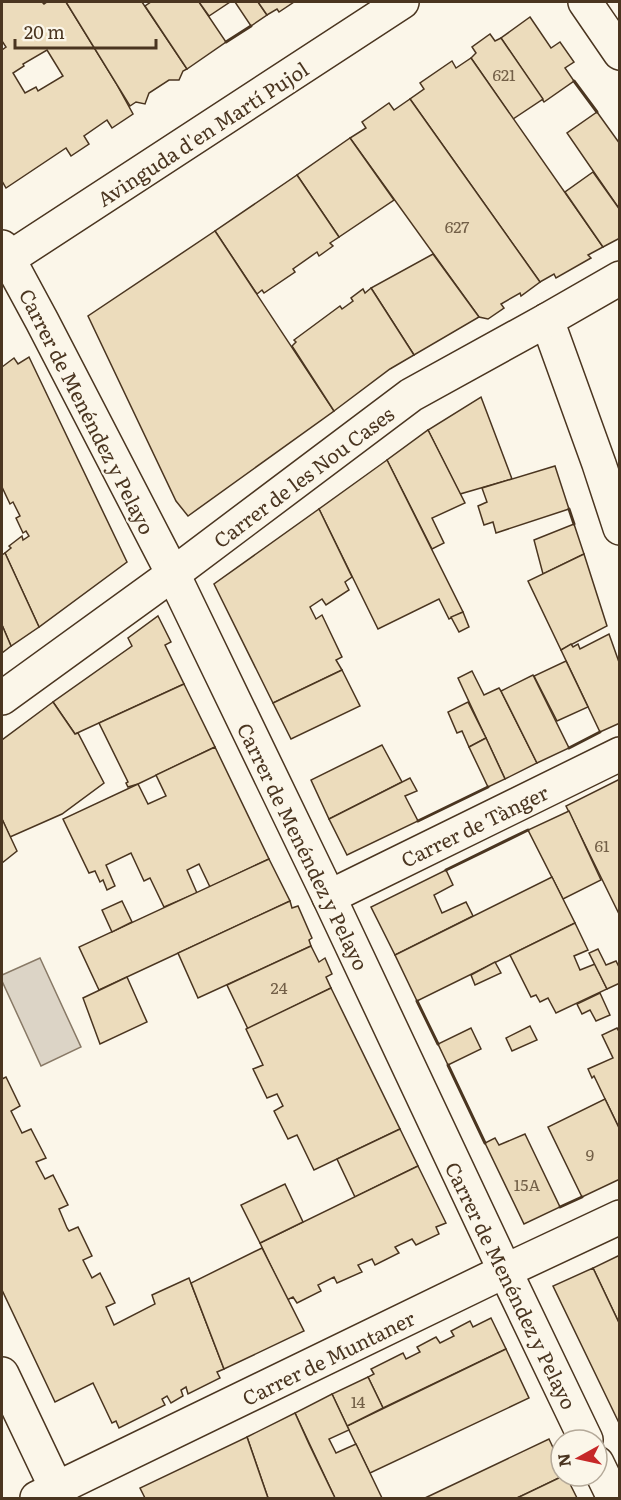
<svg xmlns="http://www.w3.org/2000/svg" width="621" height="1500" font-family="Literata,serif">
<rect width="100%" height="100%" fill="#fbf6e9"/>
<path fill="#dcd4c6" stroke="#887966" stroke-width="1.5" d="M40,958L81,1047L41,1066L2,981V975Z"/>
<g fill="#ecdcbc" stroke="#4a3520" stroke-width="1.5" fill-rule="evenodd">
<path d="M2,2H42L44,4L47,2H66L116,83L133,114L112,128L107,120L84,136L89,144L71,156L66,148L6,188L2,181V50L6,47L2,41ZM47,50L63,76L38,91L36,87L25,93L13,73L24,66L23,64Z"/>
<path d="M66,2H142L187,69L183,71L179,80H169L149,93L145,104L136,102L130,106Z"/>
<path d="M151,2H199L226,42L187,69L145,6Z"/>
<path d="M199,2H230L209,16Z"/>
<path d="M235,2H258L267,15L251,26Z"/>
<path d="M258,2H294L279,12L277,9L267,15Z"/>
<path d="M530,17L551,48L560,42L574,62L565,68L574,81L544,102L501,38Z"/>
<path d="M490,34L495,41L501,38L543,99L513,119L471,58L476,53L472,47Z"/>
<path d="M471,58L603,247L588,255L591,258L556,278L554,274L540,282L410,99L424,89L420,83L452,61L456,68Z"/>
<path d="M410,99L540,282L521,296L520,293L501,304L504,308L488,319L479,317L350,138L366,128L362,122L389,103L394,110Z"/>
<path d="M597,112L620,144V210L567,133Z"/>
<path d="M350,138L394,200L339,237L297,175Z"/>
<path d="M593,172L620,210V238L603,247L565,192Z"/>
<path d="M297,175L339,237L330,243L333,246L319,256L317,252L293,269L295,272L264,293L262,290L257,294L215,231Z"/>
<path d="M215,231L334,411L188,516L176,501L88,316Z"/>
<path d="M433,254L479,317L414,355L371,288Z"/>
<path d="M371,288L414,355L390,369L334,411L292,346L296,342L294,340L340,306L342,309L353,301L351,298L363,289L365,293Z"/>
<path d="M29,357L127,562L39,627L5,553L11,548L9,546L22,536L23,540L29,536L26,531L23,533L16,518L20,516L13,502L10,504L2,487V367L14,358L18,364Z"/>
<path d="M481,397L512,479L460,494L428,430Z"/>
<path d="M428,430L465,503L432,518L444,543L432,549L387,460Z"/>
<path d="M387,460L463,612L449,619L439,599L378,629L319,509Z"/>
<path d="M555,466L569,509L496,533L493,522L484,525L478,506L487,502L482,488Z"/>
<path d="M319,509L352,577L345,582L349,590L326,605L322,599L310,607L316,619L322,615L342,657L336,660L342,670L273,703L214,584Z"/>
<path d="M574,524L584,554L543,574L534,540Z"/>
<path d="M5,553L39,627L11,646L2,625V555Z"/>
<path d="M584,554L607,626L561,650L528,581Z"/>
<path d="M463,612L469,627L459,632L451,617Z"/>
<path d="M158,616L171,642L165,645L184,684L75,734L53,702L132,646L128,638Z"/>
<path d="M2,625L11,646L2,653Z"/>
<path d="M609,634L620,665V723L600,732L561,650L571,644L573,647L578,644L580,649Z"/>
<path d="M566,661L588,707L557,721L534,676Z"/>
<path d="M342,670L360,706L291,739L273,703Z"/>
<path d="M472,671L484,695L499,688L501,691L537,763L505,779L458,678Z"/>
<path d="M533,675L569,748L537,763L501,691Z"/>
<path d="M184,684L215,747L138,784L128,787L126,783L128,782L99,723Z"/>
<path d="M53,702L75,734L78,733L104,783L62,814L10,837L2,819V740Z"/>
<path d="M468,702L486,738L469,747L462,731L457,733L448,712Z"/>
<path d="M486,738L505,779L488,787L469,747Z"/>
<path d="M382,745L402,782L329,819L311,780Z"/>
<path d="M215,747L269,859L210,887L199,864L187,870L197,893L164,907L150,878L144,881L131,853L106,865L115,886L107,890L103,880L100,882L95,871L89,873L63,819L138,784L148,804L166,796L156,775Z"/>
<path d="M410,778L417,791L405,796L418,821L347,855L329,819Z"/>
<path d="M620,779V916L566,806Z"/>
<path d="M569,811L601,880L563,899L528,830Z"/>
<path d="M2,819L17,851L2,863Z"/>
<path d="M269,859L290,901L99,990L79,947Z"/>
<path d="M446,870L453,885L434,895L442,913L466,902L473,916L395,955L371,907Z"/>
<path d="M552,877L575,923L417,1001L395,955Z"/>
<path d="M122,901L132,922L112,932L102,910Z"/>
<path d="M290,901L292,908L298,906L312,938L309,940L311,946L198,998L178,953Z"/>
<path d="M575,923L588,950L574,956L580,970L595,964L607,989L556,1013L548,998L540,1002L536,995L531,997L510,955Z"/>
<path d="M311,946L319,962L325,958L332,974L326,977L331,988L248,1029L227,985Z"/>
<path d="M598,949L606,965L616,961L620,969V983L607,989L589,953Z"/>
<path d="M495,962L501,973L475,985L471,975Z"/>
<path d="M127,977L147,1022L100,1044L83,998Z"/>
<path d="M331,988L400,1129L314,1170L297,1135L288,1139L274,1111L283,1106L277,1094L267,1098L253,1069L263,1065L246,1029Z"/>
<path d="M600,993L610,1015L596,1021L590,1010L582,1014L577,1004Z"/>
<path d="M530,1026L537,1040L512,1051L506,1038Z"/>
<path d="M471,1028L481,1049L448,1065L438,1044Z"/>
<path d="M617,1028L620,1033V1130L594,1076L592,1078L588,1069L613,1058L602,1035Z"/>
<path d="M6,1077L20,1106L11,1111L22,1133L31,1129L46,1158L36,1162L45,1179L53,1175L68,1205L59,1209L67,1228L69,1231L78,1227L92,1256L83,1260L92,1278L100,1273L115,1303L106,1307L114,1325L155,1304L152,1295L189,1278L224,1369L217,1372L220,1378L188,1394L186,1387L181,1390L183,1396L171,1403L167,1396L162,1399L165,1405L119,1428L116,1421L112,1423L93,1383L55,1402L2,1290V1079Z"/>
<path d="M605,1099L620,1130V1179L582,1197L548,1127Z"/>
<path d="M400,1129L418,1166L355,1197L337,1159Z"/>
<path d="M525,1134L560,1207L524,1224L485,1143L495,1138L499,1145Z"/>
<path d="M418,1166L446,1223L436,1227L439,1234L416,1245L412,1239L395,1247L399,1253L375,1265L372,1259L358,1265L362,1272L337,1283L334,1277L318,1285L321,1291L297,1303L293,1297L287,1300L260,1243Z"/>
<path d="M285,1184L303,1222L260,1243L241,1205Z"/>
<path d="M262,1248L304,1331L224,1369L191,1283Z"/>
<path d="M620,1255V1325L593,1268Z"/>
<path d="M593,1268L620,1325V1425L553,1286Z"/>
<path d="M491,1318L506,1349L383,1408L368,1377L374,1374L371,1369L403,1353L406,1359L420,1352L417,1347L436,1337L440,1343L454,1336L451,1331L470,1321L473,1327Z"/>
<path d="M506,1349L529,1398L370,1473L347,1426Z"/>
<path d="M368,1377L383,1408L347,1426L332,1394Z"/>
<path d="M332,1394L349,1430L329,1439L336,1453L356,1444L382,1498H335L295,1413Z"/>
<path d="M295,1413L309,1444L335,1498H268L247,1437Z"/>
<path d="M247,1437L268,1498H145L140,1488Z"/>
<path d="M549,1439L557,1456L561,1454V1476H563L526,1494L517,1498H425Z"/>
<path d="M563,1476H566L577,1498H517Z"/>
</g>
<g fill="none" stroke-linecap="round" stroke-linejoin="round">
<g stroke="#4a3520" stroke-width="36">
<g id="minor">
<path d="M585,2L620,53"/>
<path d="M2,247L42,321L173,574L329,897L505,1271L586,1440"/>
<path d="M2,263L402,2"/>
<path d="M547,320L599,464L620,528"/>
<path d="M2,698L173,574L411,395L547,320L620,278"/>
<path d="M329,897L620,754"/>
<path d="M2,1374L61,1498"/>
<path d="M597,1463L614,1498"/>
<path d="M37,1498L505,1271L620,1217"/>
</g>
</g>
<use href="#minor" stroke="#fbf6e9" stroke-width="33"/>
<g stroke="#4a3520" stroke-width="3">
<path d="M226,42L251,26"/>
<path d="M574,81L597,112"/>
<path d="M569,509L574,524"/>
<path d="M569,748L600,732"/>
<path d="M418,821L488,787"/>
<path d="M446,870L528,830"/>
<path d="M417,1001L438,1044"/>
<path d="M448,1065L485,1143"/>
<path d="M560,1207L582,1197"/>
</g>
</g>
<g text-anchor="middle" dominant-baseline="central" stroke-width="4.5" stroke-linejoin="round" paint-order="stroke">
<g font-size="16" fill="#725f47">
<text x="504" y="74">621</text>
<text x="457" y="226">627</text>
<text x="602" y="845">61</text>
<text x="279" y="987">24</text>
<text x="590" y="1154">9</text>
<text x="527" y="1184">15A</text>
<text x="358" y="1401">14</text>
</g>
<g font-size="20" fill="#4a3520" stroke="#fbf6e9">
<text transform="translate(202 133) rotate(-33)">Avinguda d'en Martí Pujol</text>
<text transform="translate(88 411) rotate(63)">Carrer de Menéndez y Pelayo</text>
<text transform="translate(303 476) rotate(-37)">Carrer de les Nou Cases</text>
<text transform="translate(474 825) rotate(-26)">Carrer de Tànger</text>
<text transform="translate(304 846) rotate(64)">Carrer de Menéndez y Pelayo</text>
<text transform="translate(512 1285) rotate(64)">Carrer de Menéndez y Pelayo</text>
<text transform="translate(328 1357) rotate(-26)">Carrer de Muntaner</text>
</g>
</g>
<rect width="621" height="1500" fill="none" stroke="#4a3520" stroke-width="6"/>
<g transform="translate(579 1458) rotate(262)"><circle r="28" fill="#fbf6e9" stroke="#b4a999" stroke-width="1.5"/>
<path d="M0-4.5L10 22L0 15L-10 22Z" fill="#c62828"/>
<text y="-9" font-size="16" font-weight="bold" text-anchor="middle" fill="#4a3520">N</text>
</g>
<path d="M15 39v9h141v-9" fill="none" stroke="#4a3520" stroke-width="3"/>
<text x="24" y="39" font-size="18" fill="#4a3520" stroke="#fbf6e9" stroke-width="4.5" paint-order="stroke">20 m</text>
</svg>
